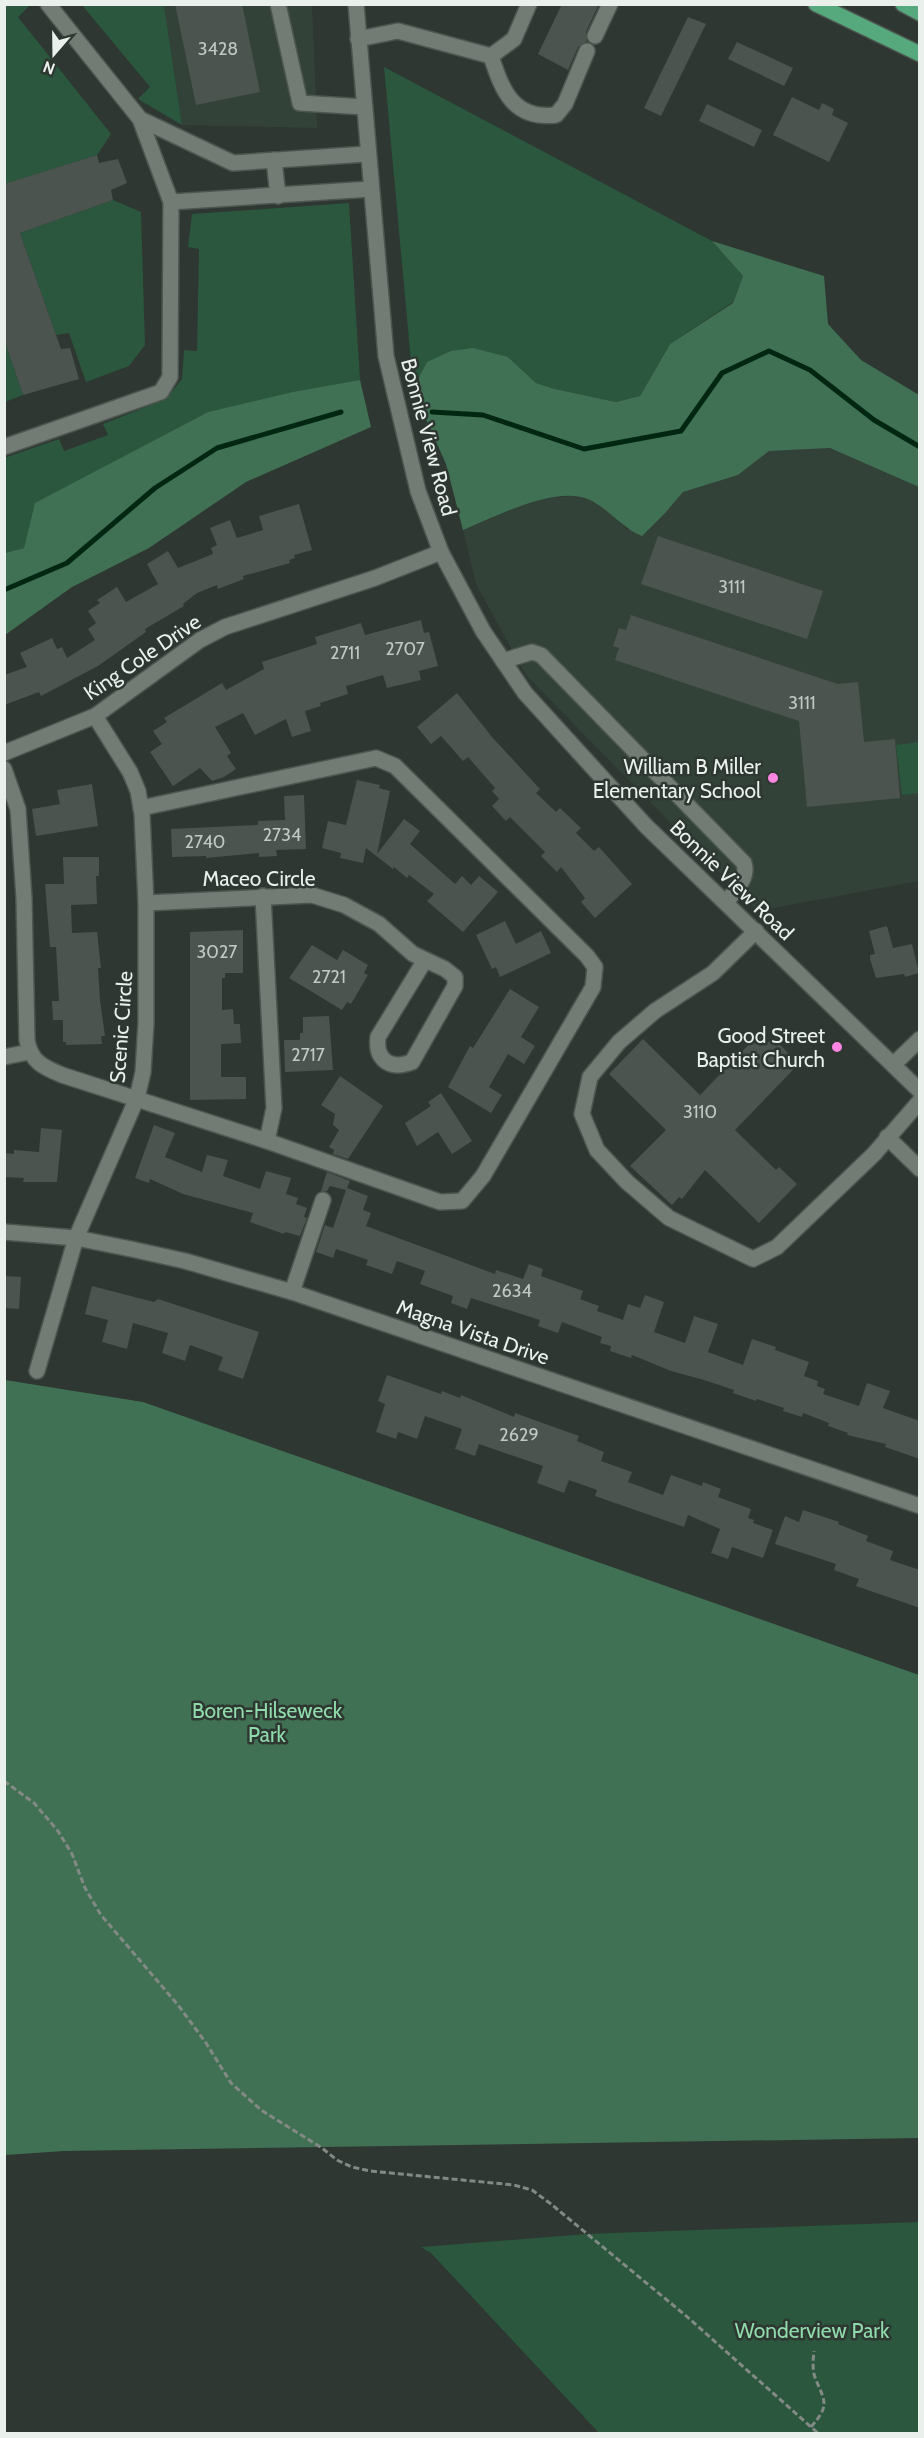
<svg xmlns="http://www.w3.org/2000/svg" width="924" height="2438" font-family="Cabin,sans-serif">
<rect width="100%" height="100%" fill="#2e3731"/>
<g fill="#334238">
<path d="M164,5H312L317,128L182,125Z"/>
<path d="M830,448L919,487V881L757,911L526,675L476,584L463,530L535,500L577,495L592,501L617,518L627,530L666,512L683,492L738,475L769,451Z"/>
</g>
<g fill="#2a573d">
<path d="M5,5L29,6L18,17L111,134L97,155L5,184Z"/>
<path d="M82,5H164L182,125L138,99L150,87Z"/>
<path d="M384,67L712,241L743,276L733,302L670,344L640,396L616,402L555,389L536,383L508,357L427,362L419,377L412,373Z"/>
<path d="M113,200L141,212L145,345L129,366L86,382L69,333L56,335L20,233Z"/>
<path d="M349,203L360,380L208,412L108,465L24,548L5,553L4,458L59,439L64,451L108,435L103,424L166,399L182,379L184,350L197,351L199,249L188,247L192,214Z"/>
<path d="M4,339L23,395L5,402H4Z"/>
<path d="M919,742V793L902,795L896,745Z"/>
<path d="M919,2222V2433H599L431,2253L421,2247L586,2234Z"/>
</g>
<g fill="#417154">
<path d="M712,241L824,276L828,324L861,360L919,395V487L830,448L769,451L738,475L683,492L666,512L642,536C622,528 610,510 590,500C557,484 495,517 463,530L446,464L420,406L419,377L427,362L451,351L473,348L508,357L536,383L555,389L616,402L640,396L670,344L733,303L743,276Z"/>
<path d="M360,380L371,427L246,482L149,548L72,587L5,635V553L24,548L35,503L208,412L293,392Z"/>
<path d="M5,1380L143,1402L919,1675V2138L64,2151L5,2155Z"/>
</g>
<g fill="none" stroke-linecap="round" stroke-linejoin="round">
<g stroke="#012713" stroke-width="5">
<path d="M432,412L483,415L584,449L681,431L722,373L769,351L810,370L874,420L920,447"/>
<path d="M4,590L67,563L155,488L217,448L341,412"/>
</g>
</g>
<g fill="#4b544e">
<path d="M175,4H242L260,92L196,105Z"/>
<path d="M562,4H599L586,32L587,41L578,47L568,70L538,54Z"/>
<path d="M688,17L706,24L661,116L644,108Z"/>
<path d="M737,42L793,68L784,86L728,59Z"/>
<path d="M792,97L819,110L822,103L834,109L832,115L848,123L829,162L773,135Z"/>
<path d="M707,104L762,130L754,147L699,121Z"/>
<path d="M97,155L99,163L118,159L127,183L111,190L113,200L20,233L61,349L70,348L79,379L23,395L4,339V184Z"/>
<path d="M299,504L312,550L294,555L295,558L289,560L290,563L243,576L244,579L218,589L217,585L197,593L183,604L184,606L145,629L146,632L98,666L41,696L39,692L4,705V675L27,667L20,653L52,638L57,649L62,647L67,658L95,640L88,629L96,623L88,611L100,603L97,600L117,587L126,602L158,584L147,564L168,551L178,568L213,554L211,548L217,545L210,528L230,520L237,538L263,530L259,516Z"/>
<path d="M658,536L823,591L807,639L641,584Z"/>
<path d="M631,615L838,684L858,682L864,742L895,739L900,798L807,807L799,721L615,660L619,648L613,646L619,628L626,630Z"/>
<path d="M421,620L424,633L429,632L438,666L419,671L421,680L387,688L383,675L346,686L348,694L320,703L321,706L305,711L311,731L292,737L286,719L255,735L243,713L215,727L231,753L227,756L236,769L224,777L212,781L200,768L173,786L150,752L162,744L153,731L167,722L164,718L222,683L226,690L264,669L262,662L317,644L315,637L361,623L365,635Z"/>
<path d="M457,693L492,737L540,789L536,793L556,812L560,808L581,828L576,833L594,851L599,847L632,884L595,918L581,902L585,898L561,867L557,872L541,856L545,852L510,817L506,821L492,806L499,799L492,791L495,788L468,757L463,761L441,736L431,744L417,727Z"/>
<path d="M357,780L380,785L379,788L390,791L377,854L404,819L420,831L410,844L455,884L462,876L471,885L479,876L498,892L463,932L427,901L434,894L409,875L407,878L394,867L393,869L366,848L363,863L340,858L341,853L322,848L328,821L346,825Z"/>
<path d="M92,784L98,826L36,836L32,809L60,804L57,790Z"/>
<path d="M304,795L306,849L276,850L277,856L259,857V853L206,858V856L172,857L171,829L258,825V821L285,820L284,796Z"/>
<path d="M63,857H99V876H96L97,904L71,905L72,933L97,932L101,968H98L100,1000L105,1036H101L102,1044L66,1045V1042H63V1020H53L52,1001H59L56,947H50L45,884H64Z"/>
<path d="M505,921L516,944L541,931L551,953L500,977L496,967L492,969L476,935Z"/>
<path d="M887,926L893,948L912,944L919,973L905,977L904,974L876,978L870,959V955L875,954L869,931Z"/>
<path d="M243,930V973H225V978H222V1010L233,1009L234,1024H240L241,1043L221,1044V1077H246V1099L190,1100V932Z"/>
<path d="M312,945L337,960L343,950L368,965L364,973L368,975L351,1004L347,1002L342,1010L289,978Z"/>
<path d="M510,989L539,1007L521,1037L535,1046L524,1064L508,1054L489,1087L502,1095L491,1113L448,1087L470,1046L473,1048Z"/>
<path d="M329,1016L333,1070L285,1072L284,1040H300V1033H303V1017Z"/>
<path d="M758,1035L767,1043L773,1038L791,1056L785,1062L793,1070L735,1130L776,1170L779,1167L797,1184L759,1223L705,1170L682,1199L679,1197L672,1205L630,1166L666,1130L609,1074L643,1039L700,1095Z"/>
<path d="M340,1076L383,1106L348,1159L333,1154L334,1150L329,1147L339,1130L333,1125L335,1114L321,1105Z"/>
<path d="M441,1093L472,1141L452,1154L438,1132L417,1146L405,1123L431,1106L428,1102Z"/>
<path d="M154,1125L175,1133L165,1157L202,1172L207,1155L228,1160L223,1176L260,1189L266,1171L291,1178L286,1194L298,1198L296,1204L307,1208L304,1217L307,1218L300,1236L285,1232L284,1234L250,1222L253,1213L183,1194L150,1179L149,1183L135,1178Z"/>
<path d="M41,1128L62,1130L57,1182H23L24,1178L4,1177V1153L14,1154V1150L39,1152Z"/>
<path d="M327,1172L350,1181L347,1188L368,1196L363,1210L371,1213L366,1226L495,1274L496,1270L523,1279L529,1264L543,1269L541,1276L583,1291L580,1299L599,1306L597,1311L623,1320L628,1304L640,1308L645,1295L664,1302L654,1332L685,1343L694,1316L718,1324L708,1352L743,1365L752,1339L776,1347L775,1350L809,1362L804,1376L818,1381L817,1386L825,1389L823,1394L859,1406L867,1383L890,1391L883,1408L920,1421V1459L885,1447L886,1444L847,1435L848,1433L828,1426L829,1423L803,1413L802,1417L783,1411L784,1408L757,1399L756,1401L733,1393L734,1390L704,1380L671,1371L632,1355L631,1358L610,1351L611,1346L600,1343L602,1337L562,1322L558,1333L538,1326L540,1320L471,1298L467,1309L451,1303L453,1296L420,1284L425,1271L397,1261L392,1274L366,1265L368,1260L336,1249L333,1258L316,1252L325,1225L333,1228L346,1190L330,1186L327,1191H321Z"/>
<path d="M4,1276L21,1277L19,1309L4,1308Z"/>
<path d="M92,1286L154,1302L158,1299L259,1332L243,1379L218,1370L223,1357L190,1345L185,1361L162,1353L168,1333L133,1323L127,1349L102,1342L108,1320L85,1314Z"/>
<path d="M387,1375L441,1394L442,1391L460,1398L461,1395L514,1417L515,1413L579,1436L577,1441L604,1452L601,1461L632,1472L628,1482L663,1495L671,1475L702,1486L703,1482L721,1489L718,1497L751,1509L748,1518L754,1520L753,1523L773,1530L763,1558L732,1547L728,1559L711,1553L720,1529L688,1515L684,1527L595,1496L597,1490L569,1480L564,1493L537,1483L543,1466L479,1444L475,1456L455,1449L462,1429L425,1416L417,1439L398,1432L396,1439L376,1432L385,1404L378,1401Z"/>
<path d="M803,1510L839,1522L838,1524L868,1536L866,1541L893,1551L890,1560L920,1570V1608L856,1586L859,1579L834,1570L836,1564L775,1544L785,1516L799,1522Z"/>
</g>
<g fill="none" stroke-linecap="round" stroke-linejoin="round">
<g stroke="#4d5550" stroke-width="18">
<g id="minor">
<path d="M278,4L300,103L364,107"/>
<path d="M356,4L386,356L418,491L441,552L483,631L525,693L646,826L920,1091"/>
<path d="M595,36L610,4"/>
<path d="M358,39L398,31L491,56L514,39L529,4"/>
<path d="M491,56C502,90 513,120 556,115L565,104L587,51"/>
<path d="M140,119L233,163L367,154"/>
<path d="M274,160L278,196"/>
<path d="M171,202L371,189"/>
<path d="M4,447L161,392L170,377L171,202L140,119L48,4"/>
<path d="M503,661L532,652L541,655L744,863C749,878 735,891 726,902"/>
<path d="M4,753L95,716L200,640L225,627L375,578L441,552"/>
<path d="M4,769L18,809L24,898L27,1040C31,1062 43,1067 62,1075L267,1141L440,1202L462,1201L483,1176L593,987L595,967L587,956L395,766L376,758L141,808"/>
<path d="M263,896L274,1108L267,1141"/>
<path d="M146,903L312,895L344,905L379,924L413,954L445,969L455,977V986L412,1062C391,1070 375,1061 378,1037L425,960"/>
<path d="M756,931L713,973L655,1011L619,1042L590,1077L582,1114L597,1150L627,1182L669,1218L753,1259L777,1247L874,1154L920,1101"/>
<path d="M4,1057L29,1052"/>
<path d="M894,1064L920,1039"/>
<path d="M887,1137L920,1169"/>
<path d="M4,1232L76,1238L131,1249L185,1261L292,1292L920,1506"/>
<path d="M292,1292L323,1200"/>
<path d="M37,1371L76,1238L137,1098L143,1072L146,1023V903L142,814L138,791L130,772L95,716"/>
</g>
</g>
<g stroke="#4d5550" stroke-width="18">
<g id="major">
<path d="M816,4L920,54"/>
<path d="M903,4L920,13"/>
</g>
</g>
<g stroke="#838a85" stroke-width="3" stroke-dasharray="6 3" stroke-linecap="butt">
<path d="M733,761L734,772"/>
<path d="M4,1781L34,1803L58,1831L72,1854L85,1888L101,1915L178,2005L206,2043L231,2083L261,2110L322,2148L337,2160L352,2167L370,2171L514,2185L532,2190L551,2204L685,2315L819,2434"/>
<path d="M811,2427C829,2406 826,2403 816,2380C812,2371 813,2361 814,2351"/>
</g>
<use href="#minor" stroke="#727c75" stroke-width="15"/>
<use href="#major" stroke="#55a97c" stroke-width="15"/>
</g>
<g fill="#fd86e2" stroke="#2e3731" stroke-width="2">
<circle cx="773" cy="778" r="6"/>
<circle cx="837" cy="1047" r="6"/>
</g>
<g text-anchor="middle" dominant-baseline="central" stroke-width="5" stroke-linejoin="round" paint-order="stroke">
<g font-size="18" fill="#c2c9c4">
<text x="218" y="49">3428</text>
<text x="732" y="587">3111</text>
<text x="405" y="649">2707</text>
<text x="345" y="653">2711</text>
<text x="802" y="703">3111</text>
<text x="282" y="835">2734</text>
<text x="205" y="842">2740</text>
<text x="217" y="952">3027</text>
<text x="329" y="977">2721</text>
<text x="308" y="1055">2717</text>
<text x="700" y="1112">3110</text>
<text x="512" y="1291">2634</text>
<text x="519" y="1435">2629</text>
</g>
<g font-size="21" fill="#eaf0ec" stroke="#2e3731">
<text transform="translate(429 437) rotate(75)">Bonnie View Road</text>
<text transform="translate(142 657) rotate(-34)">King Cole Drive</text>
<text x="259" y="878">Maceo Circle</text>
<text transform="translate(732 880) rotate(44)">Bonnie View Road</text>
<text transform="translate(121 1027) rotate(-86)">Scenic Circle</text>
<text transform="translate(473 1332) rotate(19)">Magna Vista Drive</text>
</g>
<g font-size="21" fill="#eaf0ec" stroke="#2e3731" text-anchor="end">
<text x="761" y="766">William B Miller<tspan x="761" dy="24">Elementary School</tspan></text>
<text x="825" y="1035">Good Street<tspan x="825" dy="24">Baptist Church</tspan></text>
</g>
<g font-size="21" fill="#8fdbac" stroke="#2e3731">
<text x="267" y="1710">Boren-Hilseweck<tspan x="267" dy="24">Park</tspan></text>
<text x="812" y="2330">Wonderview Park</text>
</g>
</g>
<rect width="924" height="2438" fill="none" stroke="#eaf0ec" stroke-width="12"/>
<g transform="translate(54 54) rotate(200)" stroke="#2e3731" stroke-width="4.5" paint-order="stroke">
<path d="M0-4.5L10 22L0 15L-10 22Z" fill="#eaf0ec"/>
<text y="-9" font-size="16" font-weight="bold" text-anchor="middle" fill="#eaf0ec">N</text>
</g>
</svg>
